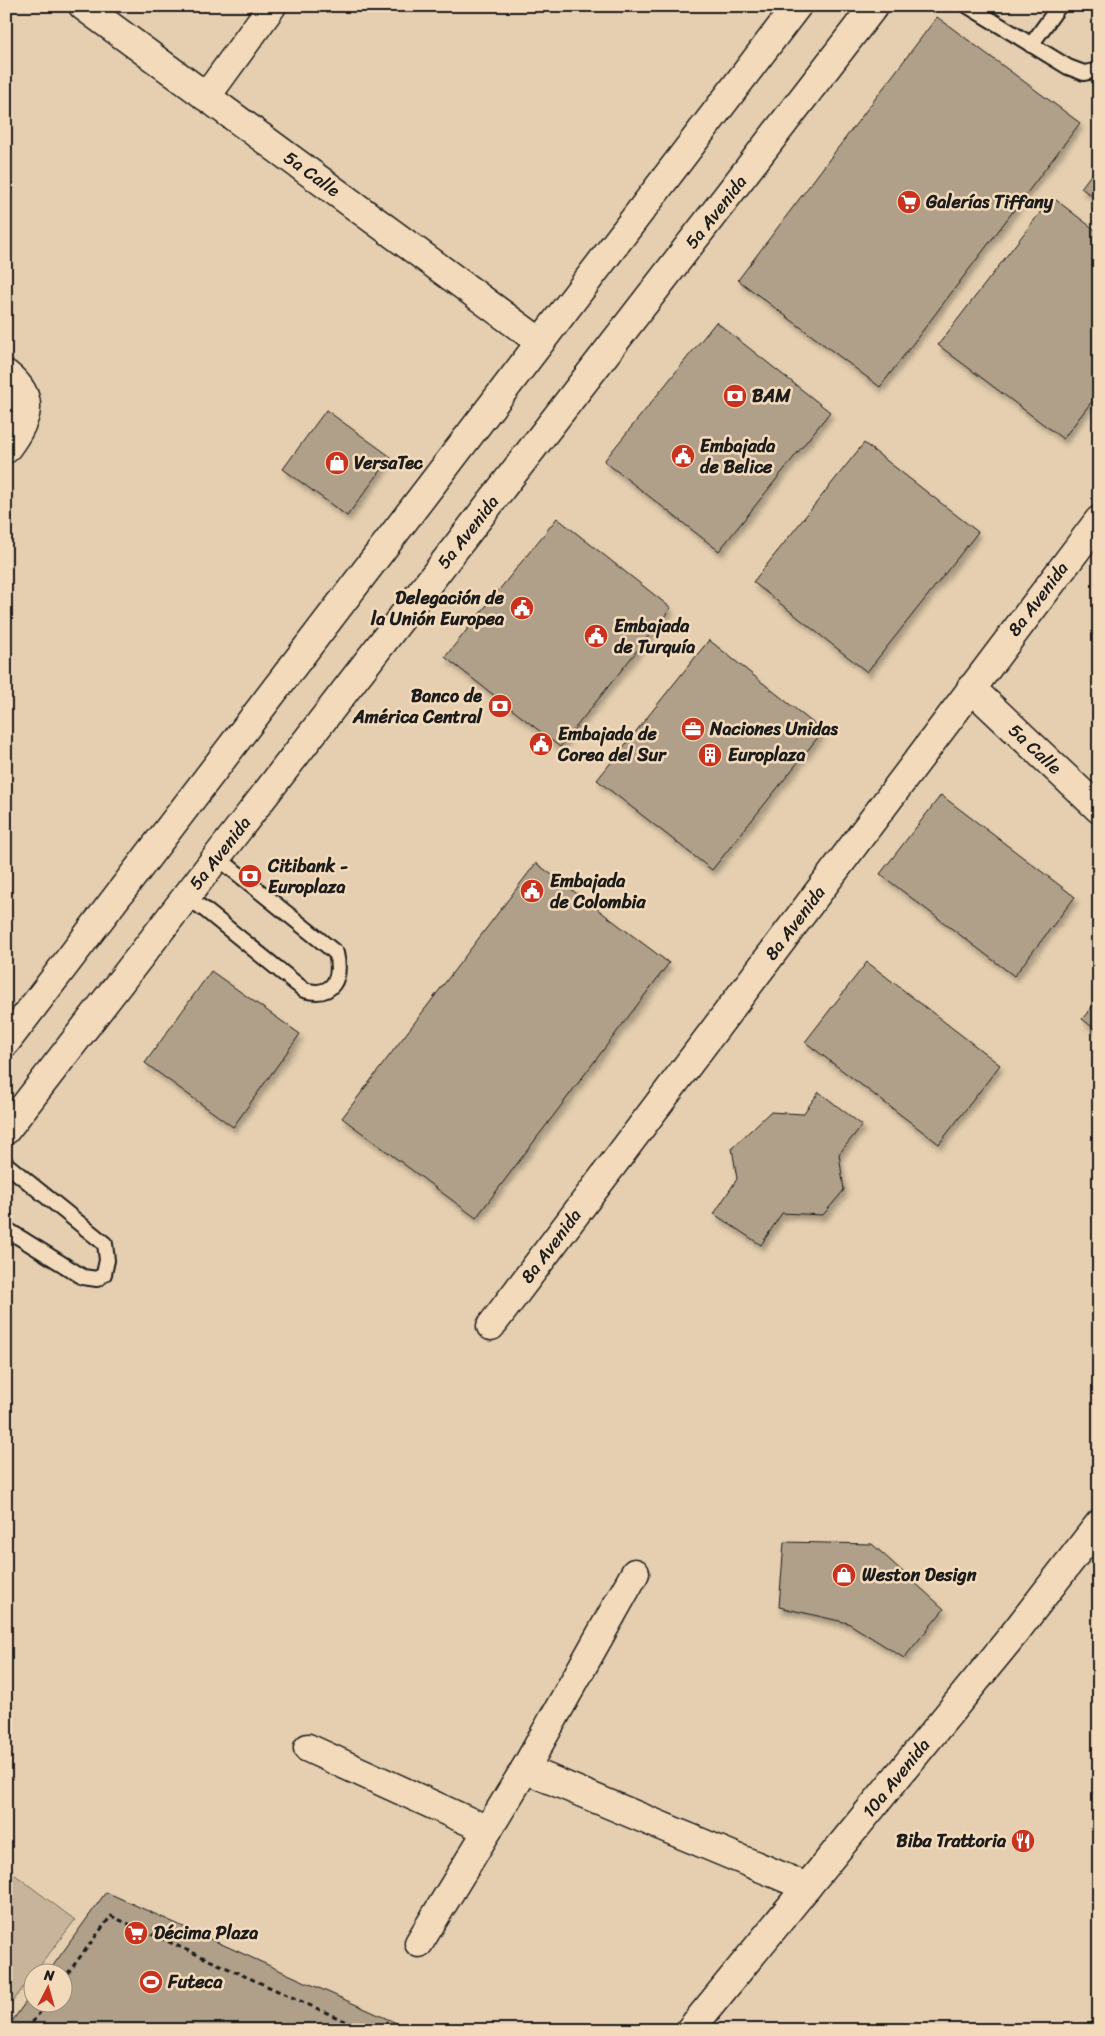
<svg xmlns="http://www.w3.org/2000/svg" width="1105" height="2036" font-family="Sriracha,sans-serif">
<defs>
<filter id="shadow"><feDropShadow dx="3" dy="5.5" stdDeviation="2.5" flood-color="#0004"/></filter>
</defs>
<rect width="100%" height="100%" fill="#e5cfb0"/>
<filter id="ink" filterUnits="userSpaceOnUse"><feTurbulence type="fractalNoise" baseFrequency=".02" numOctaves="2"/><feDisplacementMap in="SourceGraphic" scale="10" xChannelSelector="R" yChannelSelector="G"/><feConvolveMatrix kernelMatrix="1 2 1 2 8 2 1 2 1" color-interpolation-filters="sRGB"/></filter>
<g filter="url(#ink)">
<path fill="#c7b49b" stroke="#72685c" d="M6,1868L75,1920L6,2010Z"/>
<g fill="#b0a089" stroke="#1c1c1c" filter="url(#shadow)">
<path d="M937,17L1080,123L880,387L738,280Z"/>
<path d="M1099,164V201L1081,188Z"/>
<path d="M1052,197L1099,233V392L1063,439L938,345Z"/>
<path d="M716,322L830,412L719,551L604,461Z"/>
<path d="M326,410L391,457L347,516L283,469Z"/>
<path d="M864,443L978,532L867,672L753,582Z"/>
<path d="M557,518L671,608L560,747L445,657Z"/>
<path d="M709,640L823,731L712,870L597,780Z"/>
<path d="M941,795L1075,897L1014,976L880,874Z"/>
<path d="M536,863L669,963L476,1218L342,1118Z"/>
<path d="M867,962L1000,1065L939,1144L805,1042Z"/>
<path d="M211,971L300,1034L233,1127L145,1063Z"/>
<path d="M1099,999V1032L1082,1019Z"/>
<path d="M819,1092L862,1125L839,1154L844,1190L823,1215L782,1213L761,1245L714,1214L737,1179L732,1148L770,1112L803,1114Z"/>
<path d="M784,1542L872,1544L944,1609L904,1658L848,1623L779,1607Z"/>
<path d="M106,1892L412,2030H6L32,1993V2004H62V1974H47Z"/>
</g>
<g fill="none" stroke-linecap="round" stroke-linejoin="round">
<g stroke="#1c1c1c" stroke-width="18">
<g id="service">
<path d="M968,6L1068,67L1084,73L1099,70"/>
<path d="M1031,45L1059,6"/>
<path d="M186,897L204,909L304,990C333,998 342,979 336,953L217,857"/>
<path d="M6,1164L105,1244L107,1260L104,1274L97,1279L83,1277L6,1229"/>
</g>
</g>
<g stroke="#1c1c1c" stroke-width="31">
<g id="minor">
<path d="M83,6L540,342"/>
<path d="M206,97L272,6"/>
<path d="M6,374C37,398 28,420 6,449"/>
<path d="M971,688L1099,809"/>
<path d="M491,1326L1099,520"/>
<path d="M308,1748L488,1830"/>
<path d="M525,1769L807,1887"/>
<path d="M419,1943L525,1769L635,1573"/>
</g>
</g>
<g stroke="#1c1c1c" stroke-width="31">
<g id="tertiary">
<path d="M6,1042L797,6"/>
<path d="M6,1130L874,6"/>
<path d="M690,2030L1013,1635L1099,1524"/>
</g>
</g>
<g stroke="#1c1c1c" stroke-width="3" stroke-dasharray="5 4" stroke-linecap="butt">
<path d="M62,1981L111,1916L365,2030"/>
<path d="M27,2030L46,2004"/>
</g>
<use href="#service" stroke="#f2daba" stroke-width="14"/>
<use href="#minor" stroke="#f2daba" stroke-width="28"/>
<use href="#tertiary" stroke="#f2daba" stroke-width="28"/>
</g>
</g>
<defs>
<g id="supermarket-disc" transform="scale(1.25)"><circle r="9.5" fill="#c8321e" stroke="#f2daba"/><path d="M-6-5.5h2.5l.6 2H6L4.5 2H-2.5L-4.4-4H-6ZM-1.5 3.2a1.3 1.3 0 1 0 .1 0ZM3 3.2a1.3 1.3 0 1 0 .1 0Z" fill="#fff"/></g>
<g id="bank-disc" transform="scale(1.25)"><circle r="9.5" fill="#c8321e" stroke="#f2daba"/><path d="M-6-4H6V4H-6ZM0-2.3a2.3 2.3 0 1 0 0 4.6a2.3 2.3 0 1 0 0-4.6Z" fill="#fff"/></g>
<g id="civic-disc" transform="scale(1.25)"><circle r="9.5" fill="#c8321e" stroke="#f2daba"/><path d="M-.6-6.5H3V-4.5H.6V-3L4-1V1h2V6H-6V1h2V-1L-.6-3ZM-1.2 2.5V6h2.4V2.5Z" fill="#fff"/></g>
<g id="shop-disc" transform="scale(1.25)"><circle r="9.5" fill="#c8321e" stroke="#f2daba"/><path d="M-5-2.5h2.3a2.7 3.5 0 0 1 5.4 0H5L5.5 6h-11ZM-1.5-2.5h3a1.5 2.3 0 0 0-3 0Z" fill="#fff"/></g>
<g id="office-disc" transform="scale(1.25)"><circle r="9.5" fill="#c8321e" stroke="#f2daba"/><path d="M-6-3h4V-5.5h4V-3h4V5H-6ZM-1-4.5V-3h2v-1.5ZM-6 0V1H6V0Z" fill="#fff"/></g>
<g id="building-disc" transform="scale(1.25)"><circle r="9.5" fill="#c8321e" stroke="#f2daba"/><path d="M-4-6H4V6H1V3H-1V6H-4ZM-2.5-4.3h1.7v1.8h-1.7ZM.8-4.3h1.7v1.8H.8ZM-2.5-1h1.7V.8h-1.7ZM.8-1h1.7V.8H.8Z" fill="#fff"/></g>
<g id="restaurant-disc" transform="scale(1.25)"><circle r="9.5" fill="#c8321e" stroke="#f2daba"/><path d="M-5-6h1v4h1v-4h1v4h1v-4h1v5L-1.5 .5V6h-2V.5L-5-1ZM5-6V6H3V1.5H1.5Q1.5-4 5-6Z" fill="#fff"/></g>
<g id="stadium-disc" transform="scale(1.25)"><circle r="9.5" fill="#c8321e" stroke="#f2daba"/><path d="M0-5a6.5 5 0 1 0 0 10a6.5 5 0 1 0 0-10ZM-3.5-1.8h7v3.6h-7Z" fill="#fff"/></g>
</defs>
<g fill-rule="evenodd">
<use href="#supermarket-disc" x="909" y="202"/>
<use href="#bank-disc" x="735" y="396"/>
<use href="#civic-disc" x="683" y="456"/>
<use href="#shop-disc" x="337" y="463"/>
<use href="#civic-disc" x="522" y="608"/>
<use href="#civic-disc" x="596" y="636"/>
<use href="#bank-disc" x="500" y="706"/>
<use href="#office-disc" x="693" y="729"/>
<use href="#civic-disc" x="541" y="744"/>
<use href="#building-disc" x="710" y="755"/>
<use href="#bank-disc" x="250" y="876"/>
<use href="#civic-disc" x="532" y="891"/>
<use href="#shop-disc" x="844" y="1575"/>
<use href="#restaurant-disc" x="1023" y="1841"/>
<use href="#supermarket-disc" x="136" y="1933"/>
<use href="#stadium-disc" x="151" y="1982"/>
</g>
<g text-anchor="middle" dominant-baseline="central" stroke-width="5" stroke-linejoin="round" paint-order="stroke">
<g font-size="18" fill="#1c1c1c" stroke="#f2daba">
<text transform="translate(312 174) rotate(36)">5a Calle</text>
<text transform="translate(716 212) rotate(-52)">5a Avenida</text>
<text transform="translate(468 532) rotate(-52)">5a Avenida</text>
<text transform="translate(1038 599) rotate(-53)">8a Avenida</text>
<text transform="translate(1035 749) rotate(43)">5a Calle</text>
<text transform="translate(220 853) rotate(-52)">5a Avenida</text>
<text transform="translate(795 923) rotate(-53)">8a Avenida</text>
<text transform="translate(551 1246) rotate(-53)">8a Avenida</text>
<text transform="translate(896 1778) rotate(-51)">10a Avenida</text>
</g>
<g font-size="18" font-weight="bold" fill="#1c1c1c" stroke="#f2daba" text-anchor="start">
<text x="926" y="202">Galerías Tiffany</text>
<text x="752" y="396">BAM</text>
<text x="700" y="446">Embajada<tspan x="700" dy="21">de Belice</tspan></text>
<text x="354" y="463">VersaTec</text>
<text x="504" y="598" text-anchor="end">Delegación de<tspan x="504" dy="21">la Unión Europea</tspan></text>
<text x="614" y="626">Embajada<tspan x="614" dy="21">de Turquía</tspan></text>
<text x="482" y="696" text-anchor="end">Banco de<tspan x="482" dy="21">América Central</tspan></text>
<text x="710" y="729">Naciones Unidas</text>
<text x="558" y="734">Embajada de<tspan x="558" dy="21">Corea del Sur</tspan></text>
<text x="728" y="755">Europlaza</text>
<text x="268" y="866">Citibank -<tspan x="268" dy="21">Europlaza</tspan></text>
<text x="550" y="881">Embajada<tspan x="550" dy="21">de Colombia</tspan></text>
<text x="862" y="1575">Weston Design</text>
<text x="1006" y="1841" text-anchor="end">Biba Trattoria</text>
<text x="154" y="1933">Décima Plaza</text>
<text x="168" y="1982">Futeca</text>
</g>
</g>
<rect width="1105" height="2036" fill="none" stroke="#f2daba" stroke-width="25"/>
<rect x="12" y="12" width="1080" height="2011" fill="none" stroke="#1c1c1c" stroke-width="2" filter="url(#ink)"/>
<g transform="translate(48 1988) rotate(6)"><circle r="24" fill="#f2daba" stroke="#9c8e7b"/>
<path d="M0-4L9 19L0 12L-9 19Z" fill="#c8321e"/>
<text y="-8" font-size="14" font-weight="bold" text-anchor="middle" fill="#1c1c1c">N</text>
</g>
</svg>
